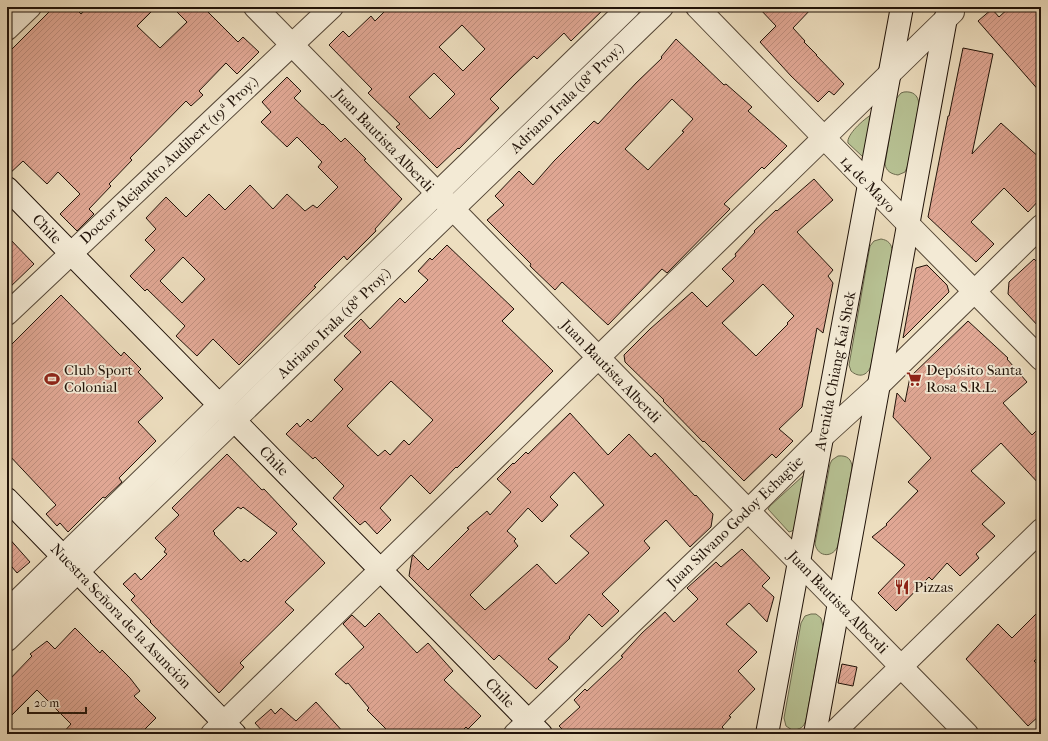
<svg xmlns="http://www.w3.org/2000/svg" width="1048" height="741" font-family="'IM FELL French Canon',serif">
<defs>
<pattern id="building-hatch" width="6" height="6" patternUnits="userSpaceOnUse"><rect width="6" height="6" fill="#e0a794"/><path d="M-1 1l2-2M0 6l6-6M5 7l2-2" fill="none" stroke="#c08f7e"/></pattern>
</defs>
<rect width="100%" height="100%" fill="#eddebf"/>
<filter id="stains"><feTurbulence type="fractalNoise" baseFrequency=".005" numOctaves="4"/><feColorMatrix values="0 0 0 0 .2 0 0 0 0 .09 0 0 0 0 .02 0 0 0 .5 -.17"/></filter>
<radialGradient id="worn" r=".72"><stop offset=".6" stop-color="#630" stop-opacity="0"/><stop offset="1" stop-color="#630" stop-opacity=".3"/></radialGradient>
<g fill="#b7c193" stroke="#6c6a4e">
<path d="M904,92C913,91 918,95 919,104L908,165L905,172L898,175C891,174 886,171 885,164L896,99L901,93Z"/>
<path d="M871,115L864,156L863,157L848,143C846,135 864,119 871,115Z"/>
<path d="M881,239C888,240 892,244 892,251L871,366C867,376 859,378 851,371L849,365L870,246L874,241Z"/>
<path d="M838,456C847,455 852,459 852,468L838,545C834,558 818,558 815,544L830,464L832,460Z"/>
<path d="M804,475L794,529L792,531L789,532L768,509L770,506Z"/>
<path d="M811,614H816L821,618L823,627L806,720C804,727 800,730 792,730L786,726L784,718L801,623L805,616Z"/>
</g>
<g fill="url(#building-hatch)" stroke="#211309" fill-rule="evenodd">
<path d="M54,7H74L81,14L87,7H156L137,26L160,48L187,22L172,7H203L238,42L243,37L259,52L237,74L226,63L199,91L203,95L191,106L186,101L130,158L132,160L109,184L111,186L89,209L94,214L77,231L60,214L80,194L58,172L47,184L23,161L7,176V54Z"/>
<path d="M389,7H606L571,41L564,33L537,59L534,56L514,75L490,99L499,108L459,149L458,148L437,168L396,127L400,124L368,93L372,89L329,45L343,31L349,37L371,16L375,21ZM462,25L485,49L463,71L439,47ZM434,73L455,94L430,119L409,97Z"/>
<path d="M758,7H813L793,28L805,41L804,42L817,55H816L844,84L834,95L829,91L818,102L791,76L760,42L776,26Z"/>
<path d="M1010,7H1041V93L978,21L992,9L999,17Z"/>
<path d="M676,39L724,85L726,84L752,107L748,111L787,146L764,169L762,167L724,204L730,209L667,273L662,269L608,325L562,282L555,290L530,266L531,264L487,220L504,205L495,196L519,171L533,185L554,161L594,121L598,124L636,83L662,58L661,57ZM672,99L693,119L682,131L684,132L648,170L625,149Z"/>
<path d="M963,48L993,54L972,154L1001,123L1041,159V198L1028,212L1004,188L971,222L994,244L976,262L928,217L948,116H949Z"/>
<path d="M287,77L301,91L294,98L322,125L323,124L341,142L345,138L366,159L364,160L402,199L375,229L376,231L347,260L344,256L314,286L316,287L239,365L213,339L197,356L176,336L185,326L147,289L145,291L130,276L155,250L145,240L156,229L146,218L166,197L186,217L209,194L225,210L250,185L273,209L287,194L305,211L313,205L317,208L338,187L318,167L322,162L297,137L287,147L261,122L271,112L262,102ZM183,257L205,279L182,303L160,281Z"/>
<path d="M814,179L833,200L797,232L833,270L828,276L833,283L823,333L817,328L802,407L779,429L793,441L776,458L772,454L744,481L704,441L703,442L663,401L664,400L625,362L624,355L650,329L692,292L707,307L734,281L722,269L736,256L735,254L755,232L754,231L776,210L777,211ZM763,284L794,316L787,323L788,324L756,356L722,323Z"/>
<path d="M7,236L34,264L7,290Z"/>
<path d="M447,245L514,309L502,321L553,371L486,439L457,468L456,467L430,494L411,475L380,508L391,520L377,534L365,521L360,525L333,498L344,486L315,457L313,459L286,434L297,423L300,427L308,419L311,422L343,389L334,380L361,352L344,336L361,319L370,329L400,298L405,303L428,280L418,271L430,258L432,260ZM391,381L433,420L409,445L404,440L390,455L385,450L378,456L347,426Z"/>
<path d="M1034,259L1041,266V329L1008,294L1009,282Z"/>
<path d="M927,265L947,285L949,292L903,338L916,268Z"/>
<path d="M61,295L121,356L124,352L141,369L138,372L163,398L138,422L156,441L119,478L122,482L105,498L103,497L68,532L60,523L57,526L46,514L56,505L7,453V349Z"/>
<path d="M968,321L1008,358L1007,359L1027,382L1003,403L1032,435L1041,426V486L1001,443L971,471L1005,503L982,524L995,536L976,554L979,558L960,576L947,563L932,580L929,577L896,611L878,593L905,565L872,537L887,525L886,524L918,491L908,482L931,458L893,417L897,393L905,402L910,377Z"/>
<path d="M570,413L608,455L629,434L651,457L655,453L695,496L696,495L713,514L711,527L690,547L666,520L644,541L650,548L602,594L619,611L602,627L589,614L569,637L570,638L548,659L558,667L536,689L499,655L494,660L409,576L412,557L413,555L428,570L469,529L467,528L487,511L490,515L511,492L497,479L513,463L514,464L526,452L528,454ZM574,472L604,505L570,536L589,553L556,584L537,564L485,610L470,595L518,546L514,541L516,539L507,531L528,508L542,522L558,505L550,497Z"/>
<path d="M227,454L262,490L264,489L297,524L292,529L325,563L285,602L294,610L240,663L244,667L219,693L150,622L151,621L131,600L135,596L123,584L135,573L141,580L167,554L164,552L166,549L155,538L179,515L172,508ZM238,507L241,509L243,507L277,533L248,562L244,559L241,562L214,534L215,533L213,531Z"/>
<path d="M7,536L30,562L17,573L7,561Z"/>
<path d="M742,549L770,578L762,586L774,597L767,622L749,603L726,624L757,652L738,671L755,689L729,716L731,717L722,727L729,734H567L559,726L580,707L574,700L585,689L587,691L623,657L621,656L642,633L665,612L674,622L698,599L687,588L716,562L721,567Z"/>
<path d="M1041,609V655L1034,661L1041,668V714L1028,726L966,659L998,624L1012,638Z"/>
<path d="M379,613L417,653L428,643L453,671L444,680L481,716L468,729L466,727L459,734H391L367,710L369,708L348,683L346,684L335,674L364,647L343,624L352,615L365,627Z"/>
<path d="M75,628L100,653L102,650L130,678L140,691L134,696L156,718L140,734H62L71,724L37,690L7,720V682L32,656L30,654L47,641L55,649Z"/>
<path d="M842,664L857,667L853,686L838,683Z"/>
<path d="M316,702L345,734H265L255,723L271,709L275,714L281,708L296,721Z"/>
</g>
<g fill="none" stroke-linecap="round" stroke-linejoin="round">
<g stroke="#544636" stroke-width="24">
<g id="street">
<path d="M255,7L967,734"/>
<path d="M697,7L908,224L1041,359"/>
<path d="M7,29L30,7"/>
<path d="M7,314L332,7"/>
<path d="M7,611L629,7"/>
<path d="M7,640L662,7"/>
<path d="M212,734L953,12"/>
<path d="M515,734L748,511L822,437L878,386L1041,226"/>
<path d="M832,734L1041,530"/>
</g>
</g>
<g stroke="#211309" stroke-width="24">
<g id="secondary">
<path d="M7,188L541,734"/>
<path d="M7,499L235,734"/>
<path d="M767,734L902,7"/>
<path d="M815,734L948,7"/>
</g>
</g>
<use href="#street" stroke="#f3ead5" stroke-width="22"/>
<use href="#secondary" stroke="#f3ead5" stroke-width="22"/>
</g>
<defs>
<g id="stadium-bare" transform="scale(1.2)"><path d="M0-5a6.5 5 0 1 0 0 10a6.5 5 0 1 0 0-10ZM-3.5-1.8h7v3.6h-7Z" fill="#8f2418" stroke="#f3ead5" stroke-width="2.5" paint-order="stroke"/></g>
<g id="supermarket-bare" transform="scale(1.2)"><path d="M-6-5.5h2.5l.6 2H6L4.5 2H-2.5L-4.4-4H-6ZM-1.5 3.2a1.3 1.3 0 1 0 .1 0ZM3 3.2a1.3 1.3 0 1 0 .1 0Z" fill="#8f2418" stroke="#f3ead5" stroke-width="2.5" paint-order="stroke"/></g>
<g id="restaurant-bare" transform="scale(1.2)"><path d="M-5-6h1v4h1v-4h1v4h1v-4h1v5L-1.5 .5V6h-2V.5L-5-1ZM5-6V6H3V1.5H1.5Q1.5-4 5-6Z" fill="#8f2418" stroke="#f3ead5" stroke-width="2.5" paint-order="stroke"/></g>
</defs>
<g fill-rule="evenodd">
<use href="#stadium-bare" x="52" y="379"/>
<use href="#supermarket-bare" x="914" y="379"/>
<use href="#restaurant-bare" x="902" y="587"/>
</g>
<g text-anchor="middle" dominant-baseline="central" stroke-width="3.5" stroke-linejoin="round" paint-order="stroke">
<g font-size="15" fill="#211309" stroke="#f3ead5">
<text transform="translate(567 98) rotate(-44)">Adriano Irala (18ª Proy.)</text>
<text transform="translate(384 140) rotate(46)">Juan Bautista Alberdi</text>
<text transform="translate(169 160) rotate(-43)">Doctor Alejandro Audibert (19ª Proy.)</text>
<text transform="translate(868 184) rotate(46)">14 de Mayo</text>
<text transform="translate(47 229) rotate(46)">Chile</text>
<text transform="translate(334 323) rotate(-44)">Adriano Irala (18ª Proy.)</text>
<text transform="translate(611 371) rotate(46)">Juan Bautista Alberdi</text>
<text transform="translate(835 371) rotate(-79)">Avenida Chiang Kai Shek</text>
<text transform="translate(274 461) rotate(46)">Chile</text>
<text transform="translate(735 522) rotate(-44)">Juan Silvano Godoy Echagüe</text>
<text transform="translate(838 602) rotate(46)">Juan Bautista Alberdi</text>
<text transform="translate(121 616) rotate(46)">Nuestra Señora de la Asunción</text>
<text transform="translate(500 693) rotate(46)">Chile</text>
</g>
<g font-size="15" fill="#211309" stroke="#f3ead5" text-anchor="start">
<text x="64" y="370">Club Sport<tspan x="64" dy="17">Colonial</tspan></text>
<text x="926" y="370">Depósito Santa<tspan x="926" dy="17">Rosa S.R.L.</tspan></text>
<text x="914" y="587">Pizzas</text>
</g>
</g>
<rect width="1048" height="741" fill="none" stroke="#eddebf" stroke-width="24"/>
<rect x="8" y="8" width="1032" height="725" fill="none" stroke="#211309" stroke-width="2"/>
<rect x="12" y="12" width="1024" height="717" fill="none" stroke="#211309"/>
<path d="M28 707v6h58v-6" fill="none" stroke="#211309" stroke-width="2"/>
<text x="34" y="707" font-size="12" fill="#211309" stroke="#f3ead5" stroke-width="3" paint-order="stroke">20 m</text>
<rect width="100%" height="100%" filter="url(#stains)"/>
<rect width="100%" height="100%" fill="url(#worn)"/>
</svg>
